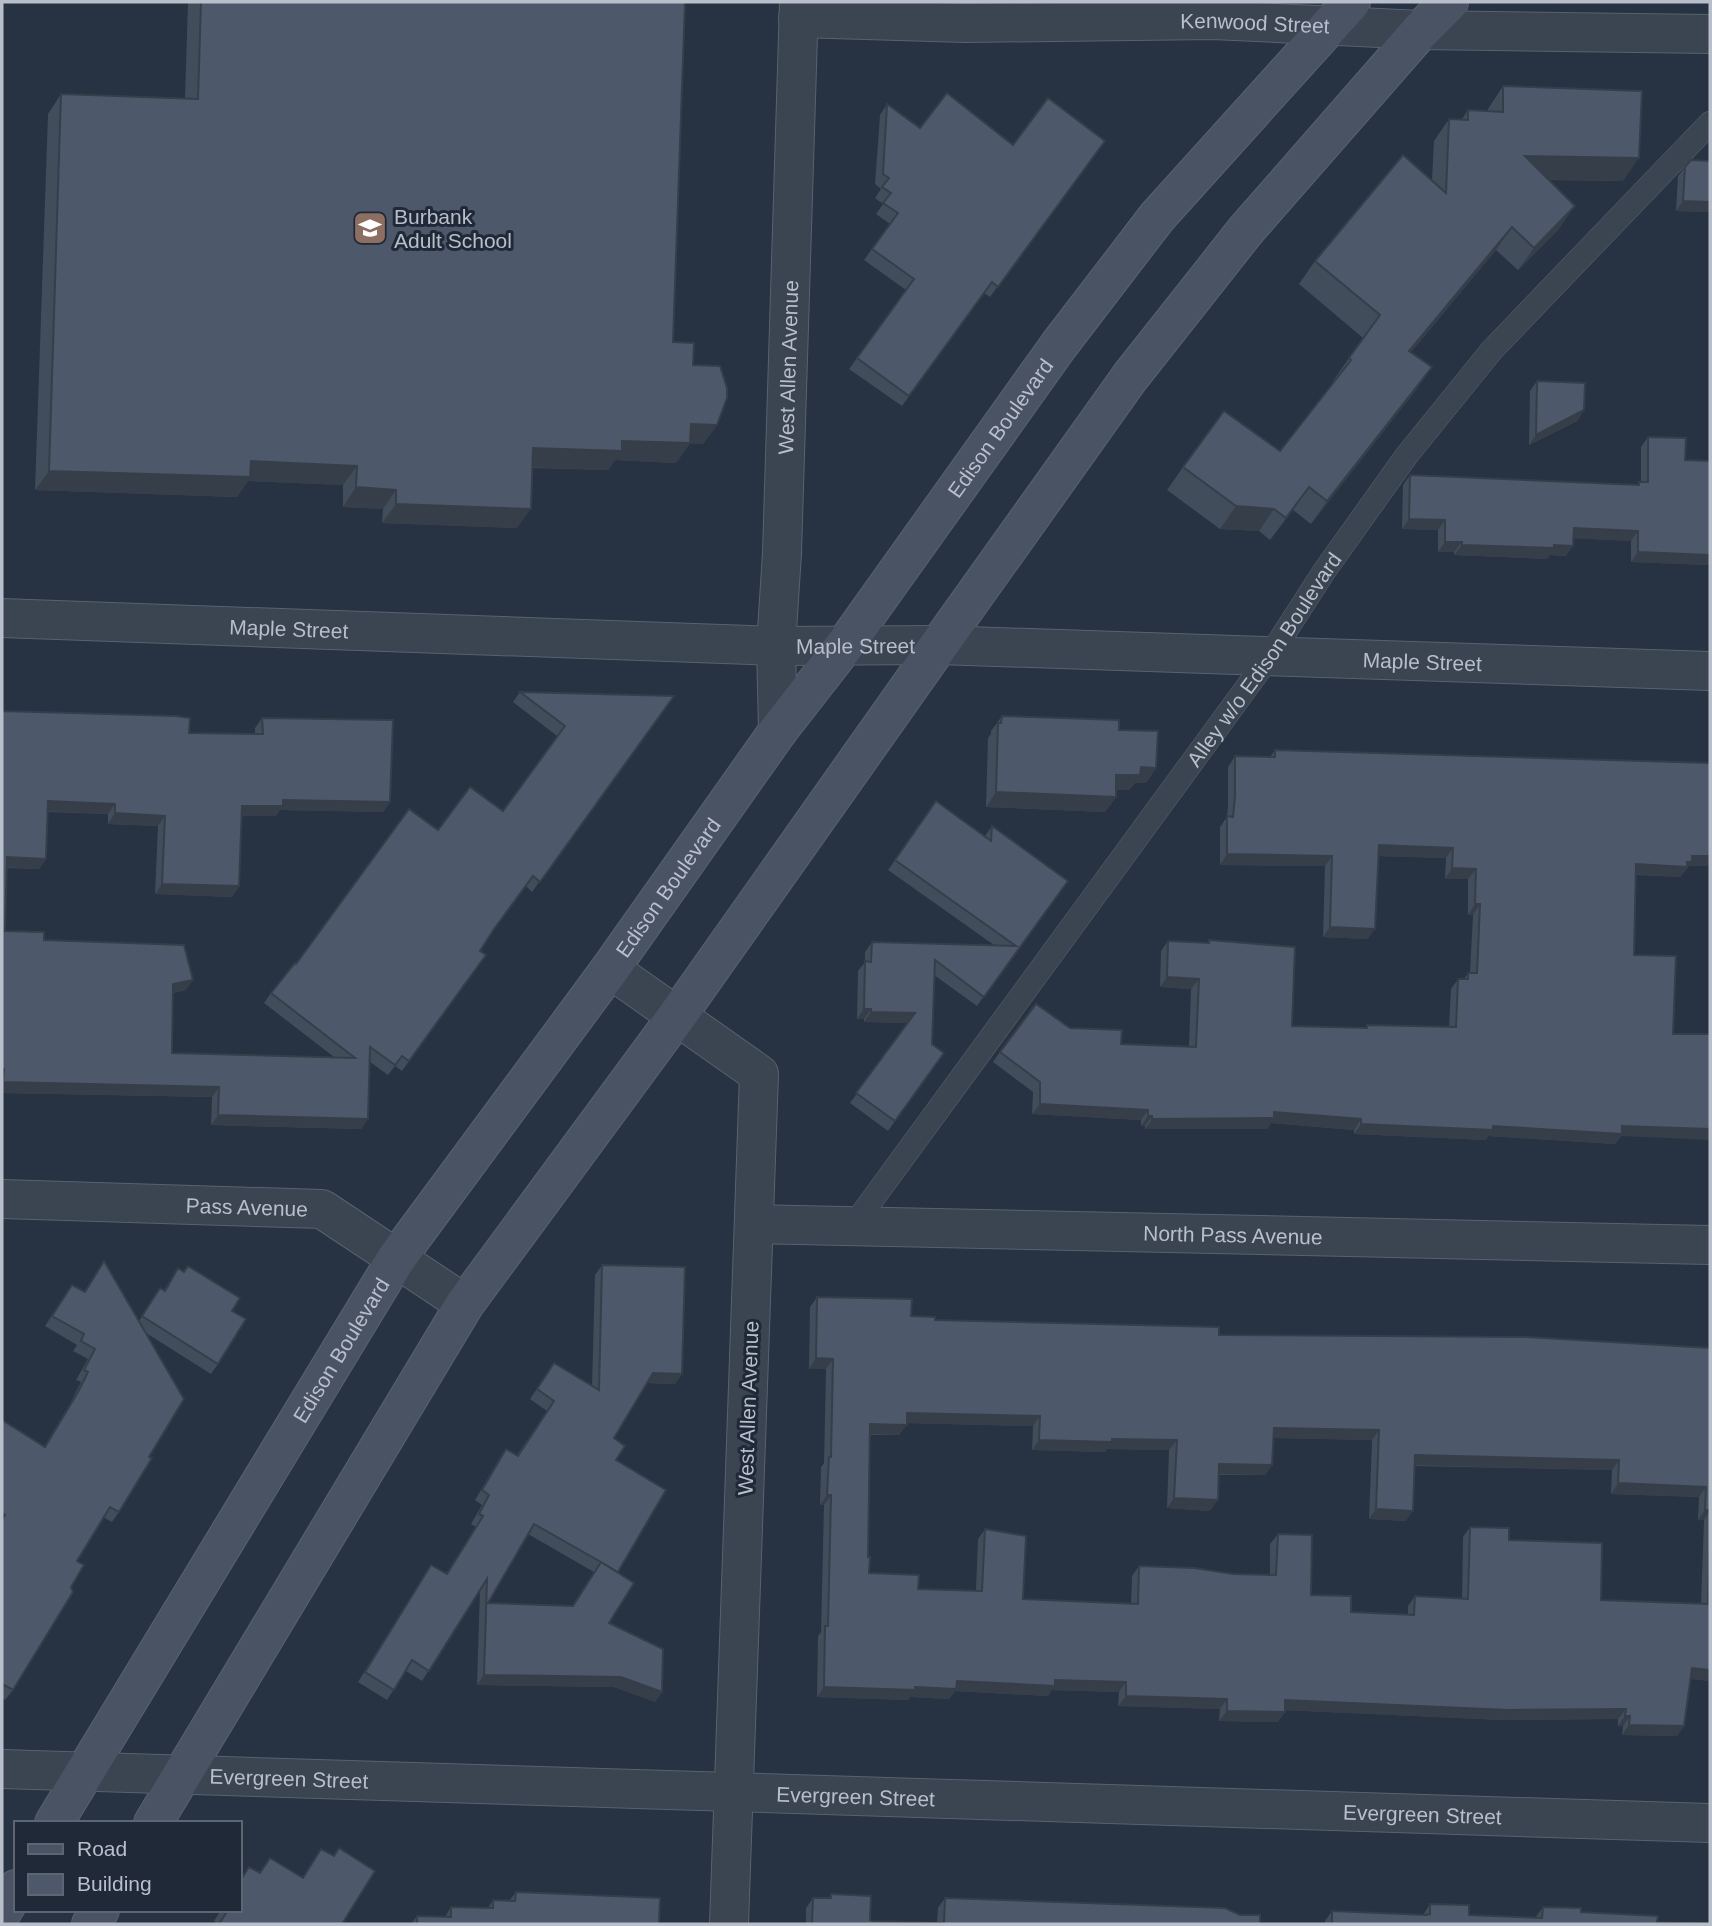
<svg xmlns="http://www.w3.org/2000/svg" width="1712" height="1926" font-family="Helvetica,sans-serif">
<rect width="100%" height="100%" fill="#273242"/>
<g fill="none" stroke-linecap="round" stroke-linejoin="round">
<g stroke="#59626f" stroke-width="24">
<g id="service">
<path id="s1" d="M853,1226L1269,657L1325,570L1407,455L1492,350L1710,123"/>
</g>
</g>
<g stroke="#59626f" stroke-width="40">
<g id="minor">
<path id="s2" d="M798,18L966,23L1213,20L1421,30L1710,34"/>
<path id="s3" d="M2,618L776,646L939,645L1710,671"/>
<path id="s4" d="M778,731L776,646L782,553L799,2"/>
<path d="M610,969L759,1074L729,1924"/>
<path id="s5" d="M2,1199L322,1209L465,1304"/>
<path id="s6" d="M755,1224L1710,1245"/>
<path id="s7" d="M2,1769L1710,1823"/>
</g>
</g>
<g stroke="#59626f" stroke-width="40">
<g id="secondary">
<path id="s8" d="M54,1823L396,1259L610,969L778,731L845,645L1059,345L1157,217L1351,2"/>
<path d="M153,1823L465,1304L677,1016L939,645L1130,377L1246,230L1421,30L1449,2"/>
<path d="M2,1912L16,1889"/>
<path d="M91,1924L100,1910"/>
</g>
</g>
<use href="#service" stroke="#3b4451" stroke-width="23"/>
<use href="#minor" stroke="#3b4451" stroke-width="38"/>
<use href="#secondary" stroke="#4a5364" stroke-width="38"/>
</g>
<g fill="#424d5b" fill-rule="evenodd">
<path d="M188,2H685L673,342L693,365L717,425L703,444L690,443L676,463L615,460L608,470L532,468L517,528L382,523L383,509L343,507V485L248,481L237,497L35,490L48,114L61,94L185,98Z"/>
<path d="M1503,86L1623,181L1548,180L1559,229L1518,270L1496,250L1411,352L1432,367L1416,390L1311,524L1293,510L1270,540L1259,531L1220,529L1167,490L1183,467L1280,451L1334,382L1333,381L1363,338L1299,284L1315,261L1432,180L1434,141L1449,119H1462L1468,110L1488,111V109Z"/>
<path d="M887,104L920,128L1013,145L1105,141L990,297L984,293L902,406L849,369L906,290L864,260L890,224L876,214L883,204L875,198L881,189L875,184L880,115Z"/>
<path d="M1685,167L1710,212L1676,211L1678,176Z"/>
<path d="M1537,381L1584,410L1577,421L1529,445L1530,391Z"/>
<path d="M1648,437L1685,460L1710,461V565L1631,562V541L1573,538L1566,556L1550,555L1547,559L1454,555V552H1438V530L1402,529L1403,485L1410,475L1637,485L1639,482H1641V447Z"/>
<path d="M520,692L674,696L532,892L526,886L492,932L480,951L486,955L402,1071L395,1066L388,1075L370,1062L368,1119L361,1129L211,1125L212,1097L2,1093V711L189,733L255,734V728L262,718L390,802L383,812L280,810L276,816H241L239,886L232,897L155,894L158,826L108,824V814L48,812L46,859L39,869L6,868L5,931L44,940L186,990L173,993L172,1053L334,1057L264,1003L271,993L296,964L438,830L503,811L557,736L513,702Z"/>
<path d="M1002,716L1119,730L1156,768L1146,783H1135L1129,790H1116V797L1105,812L986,807L988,738L991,734V731Z"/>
<path d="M1275,750L1689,866L1680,877L1636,875L1621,1136L1615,1144L1488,1136L1486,1140L1354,1134V1130L1271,1123L1267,1129H1145V1126H1141V1120L1032,1114L1033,1092L993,1062L1000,1052L1070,1028L1121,1044L1189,1046L1191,989L1160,987L1161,951L1168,941L1207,943L1209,940L1292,1026L1365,1028L1367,1025L1449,1027L1451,989L1458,979H1464L1468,973H1470L1473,915H1468V879H1445L1446,858L1378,856L1368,939L1323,937L1325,866L1220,865V827L1227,817L1228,806V767L1235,756L1270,757Z"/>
<path d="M936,801L985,836L992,826L1068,881L977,1006L934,975L932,1044L944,1053L888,1131L850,1103L908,1023L864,1022V1019H857L858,971L865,962V952L872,942L994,945L888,870Z"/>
<path d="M104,1261L139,1321L153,1298L164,1290L178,1268L232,1311L218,1364L211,1374L146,1333L149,1457L119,1512L112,1522L103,1517L77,1561L13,1690L5,1700L2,1698V1420L44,1447L71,1402L81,1382L76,1380L88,1359L73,1351L77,1345L45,1326L72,1285L84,1292Z"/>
<path d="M602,1265L682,1374L675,1384L647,1383L614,1438L616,1460L617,1572L609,1623L662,1692L655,1702L614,1687L477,1685L480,1590L422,1681L406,1671L387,1700L358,1682L431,1565L446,1574L476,1527L471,1524L482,1505L475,1500L499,1459L506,1449L517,1455L547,1411L530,1399L554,1363L592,1386L595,1275ZM528,1534L594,1572L572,1606L488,1603Z"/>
<path d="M817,1297L935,1320L1219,1335L1710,1348V1681L1691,1679L1684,1726L1677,1736L1622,1735L1623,1726H1618V1719L1502,1720L1285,1710L1278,1722L1219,1721L1220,1709L1118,1706L1119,1692L1052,1690L1048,1696L955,1691L949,1699L910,1697L908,1700L817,1697L818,1636L821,1632L824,1505H820L821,1467L824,1463L826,1369H809L810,1307ZM907,1423L1033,1426L1032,1450L1105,1452L1107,1449L1169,1450L1167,1508L1210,1511L1219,1475H1265L1272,1465L1273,1438L1372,1440L1369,1519L1406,1521L1415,1466L1612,1470L1611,1494L1699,1497L1698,1520H1704L1701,1604L1601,1600L1509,1540L1470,1527L1463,1537L1462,1599L1415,1596L1408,1606V1614L1351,1612L1311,1595L1278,1534L1270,1544V1575L1233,1574L1139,1566L1132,1576L1131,1603L1023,1599L985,1529L978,1539L976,1590L918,1589L869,1573L868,1557L870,1435H899Z"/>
<path d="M321,1849L342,1924H218L214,1921L221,1910H240V1880L249,1867L259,1873L303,1878Z"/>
<path d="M516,1892L659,1924H411L417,1916L445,1917L451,1907L488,1908L493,1900L509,1901Z"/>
<path d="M831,1894L873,1921L937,1922L938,1908L945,1898L1260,1924H806V1908L813,1898H829Z"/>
<path d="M1430,1904L1469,1915L1535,1918L1543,1907L1657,1922L1708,1924H1325V1921L1332,1911L1423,1915Z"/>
</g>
<g fill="#363e4a">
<path d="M1525,156L1639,158L1623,181L1509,179Z"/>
<path d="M1683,201L1710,202V212L1676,211Z"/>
<path d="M1575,206L1559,229L1518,270L1534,248Z"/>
<path d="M1512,227L1496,250L1393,373L1409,351Z"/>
<path d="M1432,367L1416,390L1311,524L1327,501Z"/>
<path d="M1584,410L1577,421L1529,445L1536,435Z"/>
<path d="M691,424L717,425L703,444L677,443Z"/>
<path d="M622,441L690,443L676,463L615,460L608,470L520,467L533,448Z"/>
<path d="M251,461L357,466L343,485L248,481L237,497L35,490L49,471Z"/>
<path d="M356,487L396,490L383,509L343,507Z"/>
<path d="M1309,487L1293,510L1270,540L1286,518Z"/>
<path d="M396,504L531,509L517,528L382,523Z"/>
<path d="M1236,506L1274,509L1259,531L1220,529Z"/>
<path d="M1409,519L1445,520L1438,530L1402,529Z"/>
<path d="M1574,528L1638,531L1631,541L1567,538Z"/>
<path d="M1445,542H1462L1454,552H1438Z"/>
<path d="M1462,545H1554L1573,546L1566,556L1550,555L1547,559L1454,555Z"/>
<path d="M1638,552L1710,555V565L1631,562Z"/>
<path d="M1141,767L1156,768L1146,783H1135L1129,790H1106L1116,775Z"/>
<path d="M996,792L1116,797L1105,812L986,807Z"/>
<path d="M283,800L390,802L383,812L280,810L276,816H235L242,806Z"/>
<path d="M48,801L115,804L108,814L41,811Z"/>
<path d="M115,813L165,816L158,826L108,824Z"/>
<path d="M1379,845L1453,848L1446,858L1372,856Z"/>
<path d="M1227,854L1332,856L1325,866L1220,865Z"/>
<path d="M1692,856H1710V866H1689L1680,877L1629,874L1636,864Z"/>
<path d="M7,857L46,859L39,869L2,867Z"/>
<path d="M1452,868L1476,869L1468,879H1445Z"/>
<path d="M162,884L239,886L232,897L155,894Z"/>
<path d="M1475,904H1480L1473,915H1468Z"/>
<path d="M1330,927L1375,929L1368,939L1323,937Z"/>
<path d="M1167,977L1199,979L1191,989L1160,987Z"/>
<path d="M193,980L186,990L166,995L173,984Z"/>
<path d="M864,1009H871L864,1019H857Z"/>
<path d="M871,1012L915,1013L909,1023L864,1022Z"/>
<path d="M3,1082L219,1087L212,1097L2,1093V1085Z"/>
<path d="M1040,1104L1148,1110L1141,1120L1032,1114Z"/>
<path d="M1274,1112L1361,1119L1354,1130L1271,1123L1267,1129H1145L1152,1119Z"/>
<path d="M218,1115L368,1119L361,1129L211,1125Z"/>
<path d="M1148,1116H1152L1145,1126H1141Z"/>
<path d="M1361,1124L1493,1126H1622L1710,1129V1140L1621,1136L1615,1144L1488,1136L1486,1140L1354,1134Z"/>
<path d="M816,1358L833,1359L826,1369H809Z"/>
<path d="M653,1373L682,1374L675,1384L646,1383Z"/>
<path d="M907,1413L1040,1416L1033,1426L900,1423Z"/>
<path d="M870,1424L907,1425L899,1435L863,1434Z"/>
<path d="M1274,1428L1379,1430L1372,1440L1266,1438Z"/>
<path d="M1112,1439L1177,1440L1169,1450L1107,1449L1105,1452L1032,1450L1039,1440Z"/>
<path d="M1415,1455L1619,1460L1612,1470L1408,1465Z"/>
<path d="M1219,1464L1272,1465L1265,1475L1212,1474Z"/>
<path d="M1618,1483L1706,1487L1699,1497L1611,1494Z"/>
<path d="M827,1495H831L824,1505H820Z"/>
<path d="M1174,1498L1218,1500L1210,1511L1167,1508Z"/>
<path d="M1376,1509L1413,1511L1406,1521L1369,1519Z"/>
<path d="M1705,1510H1710V1511L1704,1520H1698Z"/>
<path d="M1692,1668L1710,1670V1681L1685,1678Z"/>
<path d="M484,1675L621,1677L662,1692L655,1702L614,1687L477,1685Z"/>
<path d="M1055,1680L1126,1682L1119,1692L1052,1690L1048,1696L955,1691L949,1699L910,1697L908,1700L817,1697L824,1687H915L957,1681Z"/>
<path d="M1126,1696L1227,1699L1220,1709L1118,1706Z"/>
<path d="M1285,1700L1626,1709L1618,1719L1502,1720L1278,1710Z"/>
<path d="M1227,1711L1285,1712L1278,1722L1219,1721Z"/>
<path d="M1625,1716H1630L1623,1726H1618Z"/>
<path d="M1629,1725L1684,1726L1677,1736L1622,1735Z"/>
</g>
<g fill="#4d596a" stroke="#363e4a" stroke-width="2" fill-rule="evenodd">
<path d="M201,2H685L673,342L694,343L693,365L720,366L727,388V398L717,425L691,424L690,443L622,441V451L533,448L531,509L396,504V490L356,487L357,466L251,461L250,477L49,471L61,94L198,99Z"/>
<path d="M1503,86L1642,91L1639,158L1525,156L1575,206L1534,248L1512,227L1409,351L1432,367L1327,501L1309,487L1286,518L1274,509L1236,506L1183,467L1224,411L1280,451L1351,360L1349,358L1380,315L1315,261L1403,155L1446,193L1449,119L1468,120V110L1503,112Z"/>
<path d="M947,93L1013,145L1048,98L1105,141L998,287L992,282L909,396L857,358L914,279L872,249L898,213L883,203L891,193L882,187L889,178L883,174L887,104L920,128Z"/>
<path d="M1691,160L1710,161V202L1683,201L1685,167Z"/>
<path d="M1537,381L1585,383L1584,410L1536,435Z"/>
<path d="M1648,437L1686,438L1685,460L1710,461V555L1638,552V531L1574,528L1573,546L1554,545V548L1462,545V542H1445V520L1409,519L1410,475L1639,485V482H1648Z"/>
<path d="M520,692L674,696L540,882L533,876L494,929L480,951L486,955L409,1061L402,1056L395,1065L370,1047L368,1119L218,1115L219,1087L3,1082L4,1069H2V711L176,716L190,718L189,733L263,734L262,718L393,720L390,802L283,800V806H242L239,886L162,884L165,816L115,813V804L48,801L46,859L7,857L5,931L44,932V940L184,945L193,980L173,984L172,1053L355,1058L271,993L295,963L296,964L409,809L438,830L470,787L503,811L565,726Z"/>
<path d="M1002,716L1119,720V730L1158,731L1156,768L1141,767L1140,775H1116V797L996,792L998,723H1001Z"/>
<path d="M1275,750L1710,763V856H1692V862H1687V867L1636,864L1634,955L1676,956L1673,1034H1710V1129L1622,1126V1134L1493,1126V1130L1361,1124V1119L1274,1112V1118L1152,1119V1116H1148V1110L1040,1104V1082L1000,1052L1036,1004L1070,1028L1122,1030L1121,1044L1196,1047L1199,979L1167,977L1168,941L1209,943V940L1295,947L1292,1026L1367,1028V1025L1456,1027L1458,979H1468V973H1477L1480,904H1475L1476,869L1452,868L1453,848L1379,845L1375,929L1330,927L1332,856L1227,854V816L1233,817L1235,796V756L1275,757Z"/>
<path d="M936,801L991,841L992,826L1068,881L984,997L935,960L932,1044L944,1053L895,1121L856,1093L915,1013L871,1012V1009H864L865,961L871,962L872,942L1016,946L895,860Z"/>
<path d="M104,1261L184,1399L149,1457L152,1458L119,1512L110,1507L77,1561L84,1565L71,1587L73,1592L13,1690L2,1684V1520L5,1515L2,1513V1420L45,1447L78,1392L88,1372L84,1370L95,1349L81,1341L84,1334L52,1316L72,1285L85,1292Z"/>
<path d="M602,1265L685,1267L682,1374L653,1373L614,1438L625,1446L616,1460L666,1490L618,1572L601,1562L634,1583L609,1623L663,1649L662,1692L621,1677L484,1675L487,1579L429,1671L412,1660L394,1690L365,1672L431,1565L447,1574L483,1516L479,1514L489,1495L482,1490L506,1449L518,1456L554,1401L537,1389L554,1363L599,1390ZM534,1524L601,1562L573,1606L488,1603Z"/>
<path d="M188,1266L240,1298L232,1311L246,1319L218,1364L142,1316L160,1288L165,1291L178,1268L184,1272Z"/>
<path d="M817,1297L912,1299L911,1316L935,1317V1320L1219,1327V1335L1527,1337L1710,1348V1510H1705L1706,1487L1618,1483L1619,1460L1415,1455L1413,1511L1376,1509L1379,1430L1274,1428L1272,1465L1219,1464L1218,1500L1174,1498L1177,1440L1112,1439V1442L1039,1440L1040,1416L907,1413V1425L870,1424L868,1557H870L869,1573L919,1575L918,1589L982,1591L985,1529L1026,1536L1023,1599L1138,1604L1139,1566L1195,1568L1233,1574L1276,1575L1278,1534L1312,1535L1311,1595L1351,1596V1612L1414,1615L1415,1596L1468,1599L1470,1527L1509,1528V1540L1602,1543L1601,1600L1708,1604L1710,1539V1670L1692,1668L1684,1726L1629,1725L1630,1716H1625L1626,1709L1509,1710L1285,1700V1712L1227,1711V1699L1126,1696V1682L1055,1680V1686L957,1681L956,1689L915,1687V1690L824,1687L825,1626H828L831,1495H827L829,1457H831L833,1359L816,1358Z"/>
<path d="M339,1848L375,1871L342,1924H219L226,1913L221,1910H240V1881L249,1867L260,1873L270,1858L303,1878L321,1849L334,1856Z"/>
<path d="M516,1892L660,1898L659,1924H417V1916L451,1917V1907L493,1908V1900L515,1901Z"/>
<path d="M831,1894L871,1896L870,1920L873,1921L944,1923L945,1898L1225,1908L1240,1915H1260V1924H812L813,1898H831Z"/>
<path d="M1430,1904L1469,1905V1915L1542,1918L1543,1907L1581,1908V1912L1658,1916L1657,1922L1708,1924H1332V1911L1426,1915L1430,1914Z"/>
</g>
<defs>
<g id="school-square" transform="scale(1.75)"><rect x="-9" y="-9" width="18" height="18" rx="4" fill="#8d6e63" stroke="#202937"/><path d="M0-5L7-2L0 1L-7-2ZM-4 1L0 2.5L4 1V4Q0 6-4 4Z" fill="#fff"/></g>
</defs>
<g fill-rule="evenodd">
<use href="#school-square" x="370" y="228"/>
</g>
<g text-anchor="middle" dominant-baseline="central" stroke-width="6" stroke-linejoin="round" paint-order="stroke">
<g font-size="21" fill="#b8bfcb" stroke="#202937">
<text stroke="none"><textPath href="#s2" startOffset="457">Kenwood Street</textPath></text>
<text stroke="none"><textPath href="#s4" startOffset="364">West Allen Avenue</textPath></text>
<text stroke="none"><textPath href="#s8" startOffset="1687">Edison Boulevard</textPath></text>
<text stroke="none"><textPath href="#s3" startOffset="287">Maple Street</textPath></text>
<text stroke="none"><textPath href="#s3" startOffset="854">Maple Street</textPath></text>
<text stroke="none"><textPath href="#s1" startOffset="700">Alley w/o Edison Boulevard</textPath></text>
<text stroke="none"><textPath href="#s3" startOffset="1421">Maple Street</textPath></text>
<text stroke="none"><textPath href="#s8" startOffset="1120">Edison Boulevard</textPath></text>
<text stroke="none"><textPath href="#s5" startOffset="245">Pass Avenue</textPath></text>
<text stroke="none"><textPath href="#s6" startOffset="478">North Pass Avenue</textPath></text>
<text stroke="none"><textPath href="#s8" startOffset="553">Edison Boulevard</textPath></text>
<text transform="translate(748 1408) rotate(-88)">West Allen Avenue</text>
<text stroke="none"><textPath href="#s7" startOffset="287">Evergreen Street</textPath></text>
<text stroke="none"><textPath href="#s7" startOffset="854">Evergreen Street</textPath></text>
<text stroke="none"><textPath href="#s7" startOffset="1421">Evergreen Street</textPath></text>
</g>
<g font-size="21" fill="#b8bfcb" stroke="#202937" text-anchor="start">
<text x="394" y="216">Burbank<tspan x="394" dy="24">Adult School</tspan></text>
</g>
</g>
<rect width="1712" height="1926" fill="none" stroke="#b8bfcb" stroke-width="7"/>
<rect x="14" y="1821" width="228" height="91" fill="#202937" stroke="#5d6572" stroke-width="2"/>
<rect x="28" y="1844" width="35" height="10" fill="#4a5364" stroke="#5d6572" stroke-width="2"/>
<text x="77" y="1856" font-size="21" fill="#b8bfcb">Road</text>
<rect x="28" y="1874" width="35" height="21" fill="#4d596a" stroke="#5d6572" stroke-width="2"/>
<text x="77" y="1891" font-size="21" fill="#b8bfcb">Building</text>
</svg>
